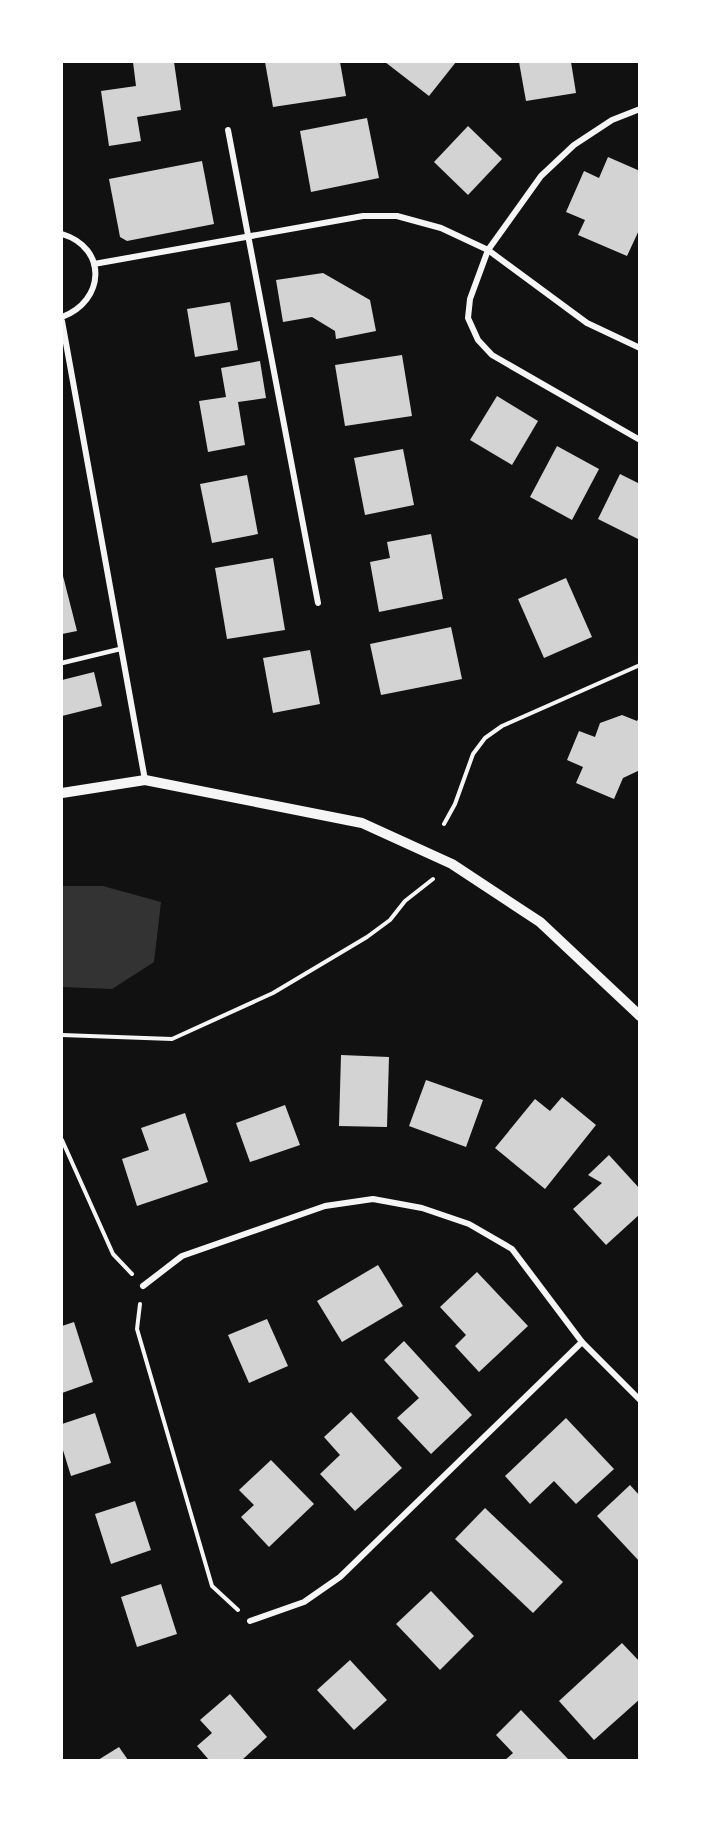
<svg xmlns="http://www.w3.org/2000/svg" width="701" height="1822" font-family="'Crimson Pro',serif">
<rect width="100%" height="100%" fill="#111"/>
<path fill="#333" d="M62,886H103L161,902L154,962L112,989L62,987Z"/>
<g fill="#d3d3d3">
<path d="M133,62H174L181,110L137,117L141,141L109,146L101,91L136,86Z"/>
<path d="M265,62H340L346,96L273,107Z"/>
<path d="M385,62H456L429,96Z"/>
<path d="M519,62H571L576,93L526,101Z"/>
<path d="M367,118L379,178L311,192L300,131Z"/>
<path d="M468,126L502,159L468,195L434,162Z"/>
<path d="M608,157L640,171V228L627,256L578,235L585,220L566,212L584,171L599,178Z"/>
<path d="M202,161L214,224L127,241L120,237L109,179Z"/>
<path d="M323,273L370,300L376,331L336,339L335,331L312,317L283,322L276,280Z"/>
<path d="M230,302L238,350L195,357L187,309Z"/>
<path d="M402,355L412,416L345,426L335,365Z"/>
<path d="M260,361L266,398L238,402L245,445L208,452L199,401L226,397L221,368Z"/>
<path d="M497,396L538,421L512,465L470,440Z"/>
<path d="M557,446L599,469L572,520L530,497Z"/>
<path d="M403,449L414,505L365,515L354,458Z"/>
<path d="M620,474L640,484V540L598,519Z"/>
<path d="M247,475L258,534L212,543L200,484Z"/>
<path d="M431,534L443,599L379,612L370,562L390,558L387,542Z"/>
<path d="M273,558L285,630L227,639L215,568Z"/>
<path d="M62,572L77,631L62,634Z"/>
<path d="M566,578L592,637L544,658L518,599Z"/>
<path d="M451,627L462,679L381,695L370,644Z"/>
<path d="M310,650L320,704L273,713L263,658Z"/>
<path d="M94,672L102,706L62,716V680Z"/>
<path d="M622,715L637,721L640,715V770L623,778L614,799L576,783L583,767L567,760L579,731L595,737L600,723Z"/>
<path d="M341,1055L389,1057L387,1127L339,1126Z"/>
<path d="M426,1080L483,1100L466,1147L409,1126Z"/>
<path d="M562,1097L596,1125L545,1189L495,1148L535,1099L550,1111Z"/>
<path d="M285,1105L300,1145L250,1162L236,1123Z"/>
<path d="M185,1113L208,1182L137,1206L122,1159L149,1150L141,1128Z"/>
<path d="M609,1155L640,1189V1214L606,1245L573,1209L602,1183L588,1175Z"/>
<path d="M378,1265L403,1306L342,1342L317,1301Z"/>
<path d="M477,1272L528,1326L479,1372L455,1346L466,1335L440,1307Z"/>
<path d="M267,1319L288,1366L249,1383L228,1335Z"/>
<path d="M74,1322L93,1382L62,1393V1326Z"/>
<path d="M404,1341L472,1415L431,1454L397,1418L419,1398L384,1360Z"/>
<path d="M351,1412L402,1468L355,1511L320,1474L340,1455L324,1437Z"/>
<path d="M95,1413L111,1463L71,1476L62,1447V1424Z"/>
<path d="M566,1418L614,1469L576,1504L554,1481L530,1504L505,1476Z"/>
<path d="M271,1460L314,1504L269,1547L241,1517L254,1505L239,1490Z"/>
<path d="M630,1485L640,1496V1562L597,1516Z"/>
<path d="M135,1501L151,1550L111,1564L95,1514Z"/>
<path d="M485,1508L563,1582L533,1613L455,1539Z"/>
<path d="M161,1584L177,1634L137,1647L121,1597Z"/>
<path d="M431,1591L474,1636L440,1670L396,1624Z"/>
<path d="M622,1643L640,1662V1699L594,1740L559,1701Z"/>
<path d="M350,1660L387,1700L354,1730L317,1690Z"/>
<path d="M230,1694L267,1737L242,1760H209L197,1746L212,1733L200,1720Z"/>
<path d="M521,1710L569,1760H505L513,1753L496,1735Z"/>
<path d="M119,1747L128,1760H98Z"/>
</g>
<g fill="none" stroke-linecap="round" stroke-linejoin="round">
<g stroke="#f5f5f5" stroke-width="4">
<path d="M444,824L455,804L473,754L485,738L502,726L640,665"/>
<path d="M62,1035L172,1039L273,993L367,937L390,920L405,901L433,879"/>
<path d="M62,1140L113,1254L132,1274"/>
<path d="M140,1304L137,1329L212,1586L238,1610"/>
</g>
<path stroke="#f5f5f5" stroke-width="4.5" d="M62,663L120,649"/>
<g stroke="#f5f5f5" stroke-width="6">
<path d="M640,109L612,120L574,145L541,176L488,250L470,299L468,318L478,340L492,355L640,440"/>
<path d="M228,130L318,603"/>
<path d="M62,234C108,248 105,301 62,317"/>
<path d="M94,264L363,216H397L441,228L488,250L587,323L640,348"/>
<path d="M62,321L145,780"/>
<path d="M143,1286L182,1256L325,1206L373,1199L422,1208L469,1224L512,1249L582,1342L640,1400"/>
<path d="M250,1621L304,1602L340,1577L582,1342"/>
</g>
<path stroke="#f5f5f5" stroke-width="10" d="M62,793L145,780L362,823L452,864L540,922L640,1016"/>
</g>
<rect width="701" height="1822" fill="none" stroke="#ffffff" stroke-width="126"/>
</svg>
